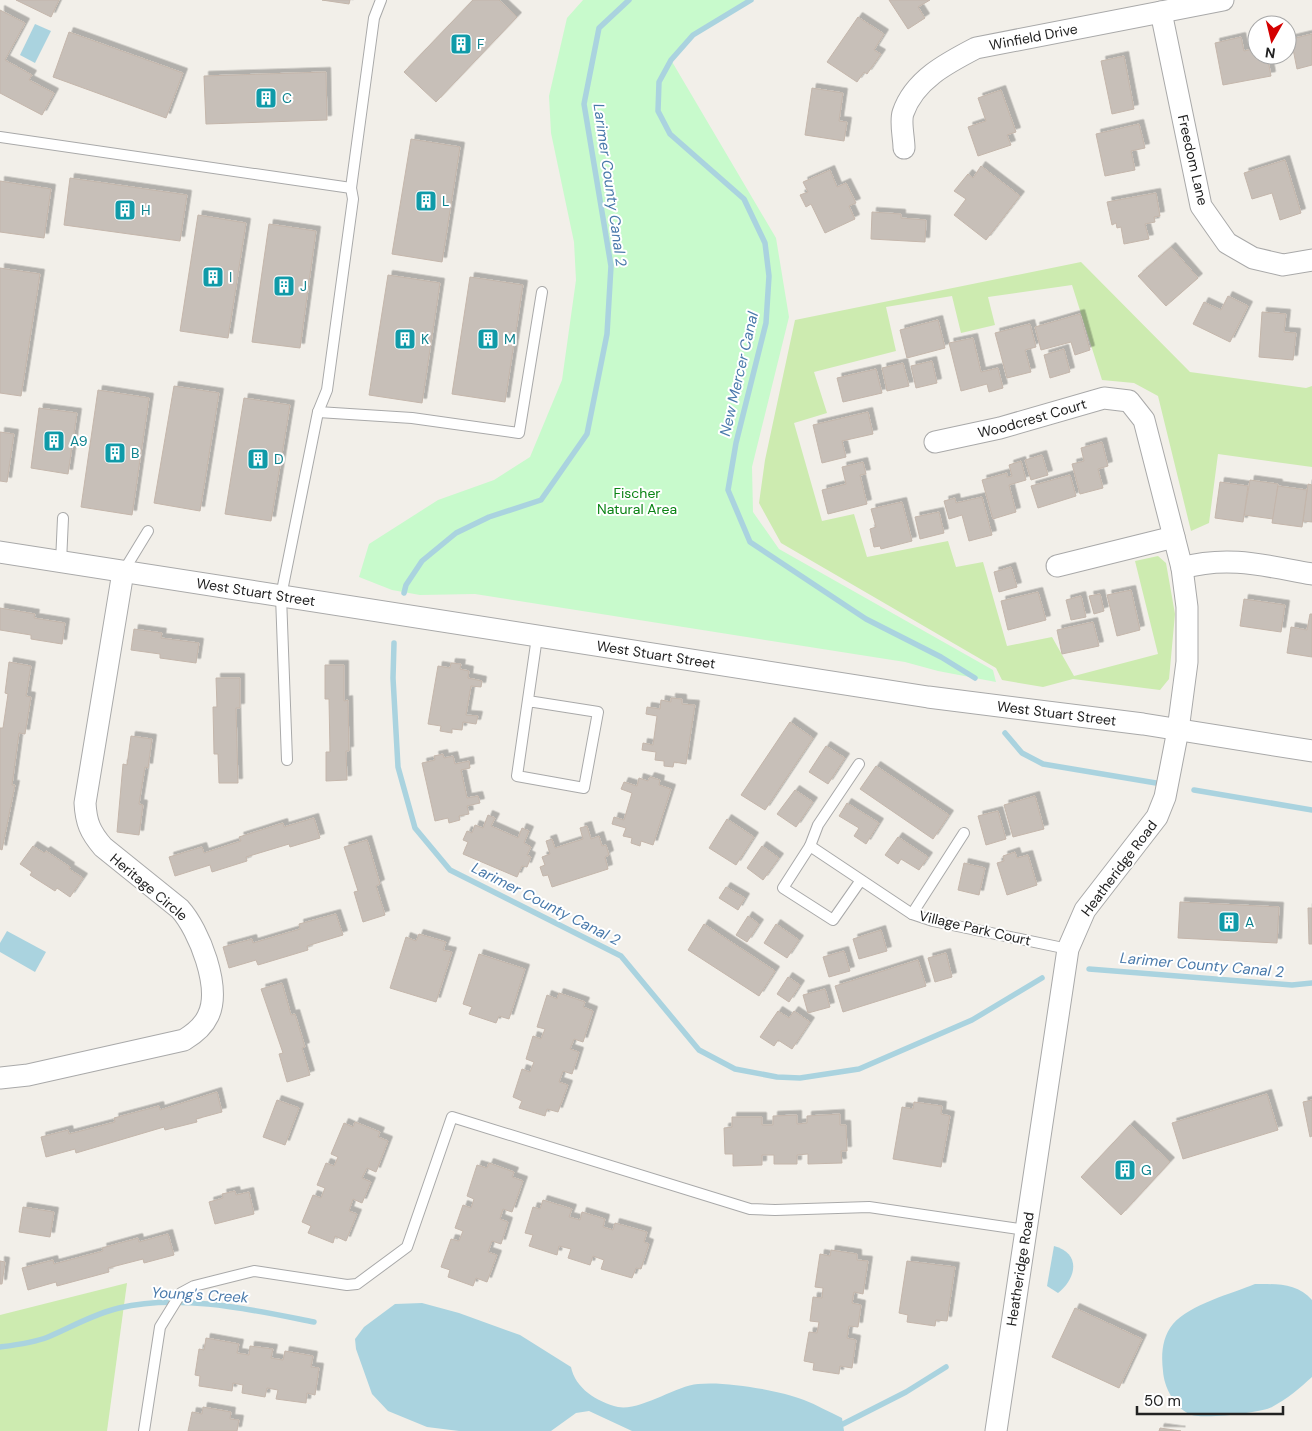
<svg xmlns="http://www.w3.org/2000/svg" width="1312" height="1431" font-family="'DM Sans',sans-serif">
<defs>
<filter id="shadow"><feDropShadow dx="4.5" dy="-4.5" stdDeviation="0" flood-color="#0004"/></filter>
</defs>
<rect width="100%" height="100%" fill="#f2efe9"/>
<g fill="#cdebb0">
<path d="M1081,262L1190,372L1306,388L1312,386V467L1218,454L1209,523L1191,531L1158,396L1134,383L1102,380L1072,285L988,297L995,325L961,333L952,296L886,307L896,351L814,372L827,413L794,423L822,521L854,514L867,557L948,541L956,567L983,562L1007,646L1052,637L1074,676L1158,654L1135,561L1158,556L1166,563L1175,614L1169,679L1160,690L1073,679L1043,687L1002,680L996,668L781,543L759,503L765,460L795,320Z"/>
<path d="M127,1283L107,1431H0V1315Z"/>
</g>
<path fill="#c8facc" d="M583,0H751L693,35L671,60L776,238L789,317L752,467L753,512L779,549L993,670L996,682L938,671L905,662L475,594L420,595L392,590L359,577L369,544L438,500L494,480L530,457L562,380L576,280L574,242L551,133L549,96L567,18Z"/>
<g fill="#aad3df">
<path d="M35,24L51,31L35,63L20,55Z"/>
<path d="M7,931L46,952L35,972L0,952V943Z"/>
<path d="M1054,1246C1081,1253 1077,1278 1058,1293L1047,1286Z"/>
<path d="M1255,1284C1276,1284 1297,1283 1312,1300V1377C1300,1388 1287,1399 1272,1407C1261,1413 1200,1420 1189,1414C1174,1406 1164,1387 1163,1371C1161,1355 1162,1337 1173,1324C1189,1305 1233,1293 1255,1284Z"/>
<path d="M422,1303L459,1313L520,1335L571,1367C575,1388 597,1402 618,1407C641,1411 675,1386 698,1384C725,1381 778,1390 804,1400C817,1405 829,1412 842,1418L844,1431H632L589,1411L576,1413L551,1431H459L427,1427L388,1411L372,1394L356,1349L355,1339L364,1327L395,1304Z"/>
</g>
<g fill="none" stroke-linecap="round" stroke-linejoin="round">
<g stroke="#aad3df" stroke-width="5.5">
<path d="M751,0L693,35L671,60L659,82L658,111L670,134L744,199L765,243L769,276L766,323L736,443L728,490L750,542L866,619L941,657L975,678"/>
<path d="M404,593L406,585L422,561L456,533L489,517L541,500L587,434L607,334L611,266L584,104L599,28L629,0"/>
<path d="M394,643L393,678L398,767L415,828L450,870L621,956L699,1050L735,1069L777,1077L800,1078L859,1069L972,1020L1042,978"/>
<path d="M1005,733L1022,753L1043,764L1162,784"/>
<path d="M1194,790L1312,810"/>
<path d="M1089,969L1292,985L1312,983"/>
<path d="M0,1347C16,1345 33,1343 48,1337C72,1327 93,1314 119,1308C180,1293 253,1310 314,1322"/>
<path d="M843,1424L906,1392L946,1367"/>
</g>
</g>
<g fill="#c7bfb8" stroke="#c4b6ab" filter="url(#shadow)">
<path d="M16,0H59L51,17Z"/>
<path d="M322,0H350L349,4Z"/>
<path d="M473,0H499L517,17L436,102L404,72Z"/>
<path d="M889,0H930L918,7L925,18L908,29Z"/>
<path d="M0,10L25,23L5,60L32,75L29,80L54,93L42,115L0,93Z"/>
<path d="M858,17L884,34L874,50L881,54L867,74L864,72L857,82L827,62Z"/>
<path d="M69,32L183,73L166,118L53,77Z"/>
<path d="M1312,34V65L1297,69L1291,39Z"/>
<path d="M1241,37L1244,51L1257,48V55H1267L1271,76L1223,85L1215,43Z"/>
<path d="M1124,56L1134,109L1112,114L1101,61Z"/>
<path d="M326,72L327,120L206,124L204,76Z"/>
<path d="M812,88L843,93L839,121L847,122L844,141L805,135Z"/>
<path d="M1001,90L1016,132L1007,135L1011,145L978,156L968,127L986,121L978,98Z"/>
<path d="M1139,124L1145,148L1131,151L1135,170L1105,176L1096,134Z"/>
<path d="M411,139L460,147L442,262L392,254Z"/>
<path d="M1285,160L1301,213L1280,220L1272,193L1252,199L1244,173Z"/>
<path d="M981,166L1020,196L986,240L954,215L966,199L954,191L968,174L973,178Z"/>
<path d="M830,170L837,187L846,183L856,203L849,206L855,219L825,233L811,204L806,207L800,195L808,192L803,182Z"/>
<path d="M70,178L187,195L180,241L64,225Z"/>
<path d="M0,181L51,189L44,238L0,232Z"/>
<path d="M1156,193L1160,216L1154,217L1155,222L1145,224L1149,239L1124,244L1121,227L1117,228L1116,223L1112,225L1107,202Z"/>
<path d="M872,212L901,214V218L926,220L925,242L871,239Z"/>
<path d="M198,215L246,223L228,338L180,331Z"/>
<path d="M269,224L316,231L300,348L252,342Z"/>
<path d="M1171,247L1198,278L1166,306L1138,276Z"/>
<path d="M0,268L40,274L21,396L0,393Z"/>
<path d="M388,275L440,283L422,403L369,395Z"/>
<path d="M470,277L523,285L505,402L452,394Z"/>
<path d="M1228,296L1248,306L1230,342L1193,324L1204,302L1221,310Z"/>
<path d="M1262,312L1286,314L1284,332L1296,333L1293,360L1259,357Z"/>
<path d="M1080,314L1090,350L1075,355L1071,342L1041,350L1035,327Z"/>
<path d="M938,320L945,348L907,358L900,330Z"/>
<path d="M1030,324L1036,347L1025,350L1031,372L1007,378L995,333Z"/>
<path d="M973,338L981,372L998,368L1003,388L989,392L987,384L961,391L949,343Z"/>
<path d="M1064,349L1070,372L1050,378L1044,355Z"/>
<path d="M932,361L937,383L916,388L911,366Z"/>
<path d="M903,363L909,386L887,391L882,368Z"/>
<path d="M876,369L882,393L843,402L837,378Z"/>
<path d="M174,386L219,393L200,511L154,503Z"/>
<path d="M98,390L149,398L132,515L81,507Z"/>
<path d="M244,398L290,405L271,521L225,514Z"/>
<path d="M39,408L77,413L68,474L31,468Z"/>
<path d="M868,412L873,434L842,441L846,457L822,463L813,425Z"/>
<path d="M0,432L14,434L7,482L0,481Z"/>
<path d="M1102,442L1108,466L1098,469L1103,488L1080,494L1072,464L1084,461L1081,448Z"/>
<path d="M1042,455L1048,475L1031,480L1025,460Z"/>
<path d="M1021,461L1026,480L1009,485L1016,512L993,519L982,480L1007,473V477L1012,476L1009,465Z"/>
<path d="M863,462L866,474L860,475L867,504L828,514L822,490L846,484L842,467Z"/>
<path d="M1070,475L1076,496L1038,508L1031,486Z"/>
<path d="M1250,480L1278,484L1273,519L1244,515Z"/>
<path d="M1220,482L1248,486L1243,522L1215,518Z"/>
<path d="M1308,484L1312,485V522L1303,521Z"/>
<path d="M1278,486L1307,490L1302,527L1272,523Z"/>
<path d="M982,497L992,535L969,541L962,515L949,519L944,501L955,498L956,503Z"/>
<path d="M902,502L912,541L881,549L880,546L874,547L870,529L876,527L871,509Z"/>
<path d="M939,512L944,533L920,539L915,517Z"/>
<path d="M1011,567L1017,587L999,592L994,572Z"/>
<path d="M1131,590L1140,630L1117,636L1107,595Z"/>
<path d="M1038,592L1046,620L1008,630L1001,601Z"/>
<path d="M1100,594L1104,611L1094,614L1089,596Z"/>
<path d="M1081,596L1086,617L1071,620L1066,600Z"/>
<path d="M1244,599L1285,605L1281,632L1240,626Z"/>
<path d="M0,608L35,614L34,618L65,623L62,644L31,639V635L0,630Z"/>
<path d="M1310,614H1312V657L1287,653L1291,627L1307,630Z"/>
<path d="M1093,622L1099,646L1062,654L1057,630Z"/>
<path d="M134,629L162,633L161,638L199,643L196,663L160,658V654L131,650Z"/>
<path d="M9,662L31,666L26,696L31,697L25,734L19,733L12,785H15L2,850L0,849V728H3L8,694L5,693Z"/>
<path d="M451,663L461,664L460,669L469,671L468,678L482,681L481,687L471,686L466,715L478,716L476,724L463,722L462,730L452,729V733L440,731L441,726L428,724L438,666L450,668Z"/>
<path d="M325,665H344V701L348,700L349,751H346L347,780L326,781V752H330L329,699H325Z"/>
<path d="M216,678H240V708H236L238,783H219L218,754H214L213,707H217Z"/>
<path d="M671,698L682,699V704L695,705L686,764L674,762L673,767L664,766V761L655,760L656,752L642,750L643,743L653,745L657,716L646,714L647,707L660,709L661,700L671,702Z"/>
<path d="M790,722L813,738L765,810L741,795Z"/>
<path d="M131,736L152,739L148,768L145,767L139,804L143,805L139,835L117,832L123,764L127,765Z"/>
<path d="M826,746L845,758L828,784L809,772Z"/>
<path d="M443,754L444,758L453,756L455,764L469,761L470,768L461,770L467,798L478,796L480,803L467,806L469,814L459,816L460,820L449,823L448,818L435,821L422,763L435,760L434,756Z"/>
<path d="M876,766L949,815L933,839L860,789Z"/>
<path d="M650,777L660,780L659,785L671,789L653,845L641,841L640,846L631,843L632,838L623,836L626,828L612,824L614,817L624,820L632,793L621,789L624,782L637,786L639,778L648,781Z"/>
<path d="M795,790L813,802L796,827L777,814Z"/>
<path d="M1035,796L1044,829L1013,837L1004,805Z"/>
<path d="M847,803L879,823L866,844L854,836L859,828L839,816Z"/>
<path d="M998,811L1006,839L986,845L978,816Z"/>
<path d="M488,815L495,818L491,826L518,838L522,828L529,831L524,843L531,847L527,855L531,857L527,867L522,866L517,877L463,854L468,842L463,840L467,831L472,833L475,825L483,828Z"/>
<path d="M314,818L320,838L290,847L289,844L246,857L247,861L212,872L210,865L175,876L169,857L202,847L204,853L241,841L239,837L283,823L284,827Z"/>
<path d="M727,819L754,837L736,865L709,848Z"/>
<path d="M587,826L591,839L599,836L602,846L606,845L609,855L605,857L608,869L552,887L548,875L543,876L540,867L545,865L542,857L550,854L546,841L552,839L555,848L583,839L580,828Z"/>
<path d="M898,837L928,857L919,870L901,859L898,864L885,855Z"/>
<path d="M367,840L380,884L376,886L385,915L363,922L354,892L358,891L344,847Z"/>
<path d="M33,846L44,853L46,851L70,867L69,869L83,878L70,897L57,888L55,891L30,875L32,872L20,864Z"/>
<path d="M762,846L779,858L763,880L747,868Z"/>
<path d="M1015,852L1017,858L1028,855L1037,885L1007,895L997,863L1004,861L1003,856Z"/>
<path d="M964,863L985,868L979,895L958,890Z"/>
<path d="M726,887L745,898L738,910L719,898Z"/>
<path d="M1180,902L1279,907L1277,943L1178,938Z"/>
<path d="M1308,908H1312V944H1309Z"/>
<path d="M336,914L343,935L307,946L308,950L258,965L256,960L229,968L223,947L252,939L253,943L300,929L299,924Z"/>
<path d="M748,916L759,924L747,942L736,935Z"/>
<path d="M704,924L775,971L759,996L688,950Z"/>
<path d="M776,924L799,940L787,958L764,943Z"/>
<path d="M881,930L887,951L859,959L853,939Z"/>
<path d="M419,934L446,942L443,950L452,952L436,1002L390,988L406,937L416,941Z"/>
<path d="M844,951L850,971L829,977L823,957Z"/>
<path d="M946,953L952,977L935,982L928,958Z"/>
<path d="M479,954L525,969L509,1019L499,1016L496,1023L469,1014L472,1007L463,1004Z"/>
<path d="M918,960L926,986L843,1012L835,986Z"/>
<path d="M788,977L800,985L789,1002L777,994Z"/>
<path d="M282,983L291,1015L295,1014L305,1047L302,1048L310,1075L287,1082L279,1054L283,1053L261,989Z"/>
<path d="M825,989L830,1007L808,1013L803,995Z"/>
<path d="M559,993L585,1002L583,1007L593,1011L583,1042L574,1039L570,1049L579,1052L572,1074L563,1071L559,1082L568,1085L558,1112L547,1109L545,1116L519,1108L522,1101L513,1097L522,1069L530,1072L534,1062L526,1059L533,1036L541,1039L545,1029L537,1027L547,995L557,999Z"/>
<path d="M778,1011L789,1018L794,1011L810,1022L792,1049L778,1040L774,1046L760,1037Z"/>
<path d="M217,1092L222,1112L196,1119L197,1122L165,1130L164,1127L76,1153L75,1149L46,1157L41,1137L68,1130L69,1134L115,1122L114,1118L159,1106L160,1110Z"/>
<path d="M1267,1094L1278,1130L1183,1159L1172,1123Z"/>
<path d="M277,1100L299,1108L285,1145L263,1137Z"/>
<path d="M1312,1100V1136L1310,1137L1303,1102Z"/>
<path d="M914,1102L942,1106L941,1114L950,1116L941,1167L893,1159L902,1107L913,1109Z"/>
<path d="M840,1114V1125H846L847,1151H841L842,1163L808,1164V1154L797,1155V1164H774V1155H762V1165L733,1166V1154H725L724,1128L732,1127V1117H762V1125H773V1116L797,1115V1124L807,1123V1116Z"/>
<path d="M355,1122L380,1132L378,1137L388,1141L376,1172L367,1168L362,1178L371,1182L362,1203L353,1199L349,1211L357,1214L346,1241L335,1236L333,1243L308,1233L311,1226L302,1222L313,1195L321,1198L325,1188L317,1185L326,1163L334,1166L338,1157L331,1154L344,1123L353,1127Z"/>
<path d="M1130,1125L1170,1162L1121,1215L1081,1177Z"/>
<path d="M489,1163L514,1172L512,1177L523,1181L512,1212L503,1209L500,1219L508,1222L501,1244L492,1241L488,1252L497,1255L487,1282L476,1278L473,1286L448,1277L450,1270L441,1267L451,1239L459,1241L463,1231L455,1228L463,1205L471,1208L474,1199L467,1196L477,1165L487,1168Z"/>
<path d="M235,1191L236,1195L249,1192L254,1214L215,1224L209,1202L223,1198L222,1194Z"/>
<path d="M543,1200L572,1209L569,1217L580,1220L582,1212L605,1219L603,1227L613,1230L615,1223L647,1232L644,1242L649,1244L641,1269L636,1268L632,1278L601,1269L604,1260L593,1256L590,1265L568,1258L571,1249L559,1246L557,1255L529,1246L533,1235L525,1233L533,1207L540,1209Z"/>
<path d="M23,1207L54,1212L50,1237L19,1232Z"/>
<path d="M168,1234L174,1255L144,1263L143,1259L108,1268L109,1272L57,1286L56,1282L28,1290L22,1268L53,1260L54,1264L103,1251L102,1248L138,1238L139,1242Z"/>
<path d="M831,1250L857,1254V1260L868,1261L863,1294L854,1292L852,1303L861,1305L858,1327L849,1326L847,1338L856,1340L852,1368L840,1366L839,1374L813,1370L814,1363L804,1361L809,1332L817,1333L819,1322L810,1321L813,1297L822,1298L823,1288L815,1287L820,1254L830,1256Z"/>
<path d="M0,1261L5,1262L2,1284H0Z"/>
<path d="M907,1261L955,1267L947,1321L936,1320L935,1326L907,1322L908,1315L899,1313Z"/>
<path d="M1075,1308L1142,1339L1119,1388L1052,1357Z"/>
<path d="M206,1338L239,1344L237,1353L249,1355L250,1346L273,1349L271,1358L283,1360L285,1351L313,1356L311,1367L319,1368L315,1395L307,1393L306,1403L276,1399L278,1390L267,1388L265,1397L242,1393L243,1385L233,1383L232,1391L199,1386L200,1376L195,1375L199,1349L204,1350Z"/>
<path d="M203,1407L231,1412L230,1419L239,1420L237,1431H188L192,1412L202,1414Z"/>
<path d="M1160,1428L1181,1431H1159Z"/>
</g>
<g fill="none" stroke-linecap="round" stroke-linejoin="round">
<g stroke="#a9a9a9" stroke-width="12">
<g id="service">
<path d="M0,137L351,188"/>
<path d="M318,412L412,418L519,433L542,292"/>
<path d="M61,562L63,518"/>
<path d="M123,572L148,531"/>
<path d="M528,701L598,712L584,788L517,776L537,637"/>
<path d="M287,760L281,596L318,412L327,390L353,199L351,188L374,18L381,0"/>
<path d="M810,846L818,825L859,764"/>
<path d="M861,880L833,920L783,888L810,846L912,914L933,921L1068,949"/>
<path d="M912,914L964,833"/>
<path d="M144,1431L160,1327L181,1293L194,1286L254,1271L347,1285L357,1284L407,1247L452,1117L750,1209L775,1210L869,1207L1026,1230"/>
</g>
</g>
<g stroke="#a9a9a9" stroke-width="23">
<g id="minor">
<path d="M1161,12L1201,206L1227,243L1253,258L1283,265L1312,260"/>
<path id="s1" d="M904,148C904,138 900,122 903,113C914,80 947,63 976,48L1223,0"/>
<path id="s2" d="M935,442L1000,428L1104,398L1129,401L1144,420L1182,568L1187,607V662L1178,730L1165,797L1157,817L1085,910L1068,949L996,1431"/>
<path id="s3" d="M0,552L928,697L1143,724L1312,751"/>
<path d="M1057,566L1174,537"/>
<path d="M1182,568C1229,555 1266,566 1312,574"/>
<path d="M0,1078L28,1075L184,1040C194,1034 203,1027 208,1016C222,988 199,930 180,909L103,847C90,832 86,822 85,803L123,572"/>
</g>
</g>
<use href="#service" stroke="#fff" stroke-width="10"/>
<use href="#minor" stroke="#fff" stroke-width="21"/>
</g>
<defs>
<g id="building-square" transform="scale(1.125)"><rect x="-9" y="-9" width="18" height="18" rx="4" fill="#0f9aa8" stroke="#fff"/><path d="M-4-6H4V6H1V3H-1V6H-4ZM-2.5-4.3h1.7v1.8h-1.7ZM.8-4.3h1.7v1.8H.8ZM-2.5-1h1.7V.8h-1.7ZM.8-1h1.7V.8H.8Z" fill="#fff"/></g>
</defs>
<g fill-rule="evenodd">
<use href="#building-square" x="461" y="44"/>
<use href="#building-square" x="266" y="98"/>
<use href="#building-square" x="426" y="201"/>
<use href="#building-square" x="125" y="210"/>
<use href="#building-square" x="213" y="277"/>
<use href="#building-square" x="284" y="286"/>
<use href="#building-square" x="405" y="339"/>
<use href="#building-square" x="488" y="339"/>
<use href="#building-square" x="54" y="441"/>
<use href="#building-square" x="115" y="453"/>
<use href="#building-square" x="258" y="459"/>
<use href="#building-square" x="1229" y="922"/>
<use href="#building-square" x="1125" y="1170"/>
</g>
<g text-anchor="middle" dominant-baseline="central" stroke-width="4" stroke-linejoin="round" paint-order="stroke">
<g font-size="14" fill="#222" stroke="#fff">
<text stroke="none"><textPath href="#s1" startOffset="194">Winfield Drive</textPath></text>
<text transform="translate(1193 160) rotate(77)">Freedom Lane</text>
<text stroke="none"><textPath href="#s2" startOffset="100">Woodcrest Court</textPath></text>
<text stroke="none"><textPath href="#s3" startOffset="259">West Stuart Street</textPath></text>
<text stroke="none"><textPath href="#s3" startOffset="664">West Stuart Street</textPath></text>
<text stroke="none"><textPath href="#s3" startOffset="1069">West Stuart Street</textPath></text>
<text transform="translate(1119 868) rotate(-53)">Heatheridge Road</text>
<text transform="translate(149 887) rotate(40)">Heritage Circle</text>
<text transform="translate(975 928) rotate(13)">Village Park Court</text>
<text transform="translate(1020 1269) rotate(-81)">Heatheridge Road</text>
</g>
<g font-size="14" fill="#0d838f" stroke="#fff" text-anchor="start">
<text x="477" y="44">F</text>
<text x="282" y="98">C</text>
<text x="442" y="201">L</text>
<text x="141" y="210">H</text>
<text x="229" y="277">I</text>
<text x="300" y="286">J</text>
<text x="421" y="339">K</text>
<text x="504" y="339">M</text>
<text x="70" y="441">A9</text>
<text x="131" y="453">B</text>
<text x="274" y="459">D</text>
<text x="1245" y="922">A</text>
<text x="1141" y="1170">G</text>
</g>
<g font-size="14" fill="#0c8416" stroke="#fff">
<text x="637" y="493">Fischer<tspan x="637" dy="16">Natural Area</tspan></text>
</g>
<g font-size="15" font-style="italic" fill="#4a7aab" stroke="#fff">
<text transform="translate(610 185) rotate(82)">Larimer County Canal 2</text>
<text transform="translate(739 374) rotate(-77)">New Mercer Canal</text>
<text transform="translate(546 904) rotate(27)">Larimer County Canal 2</text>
<text transform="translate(1202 965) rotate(5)">Larimer County Canal 2</text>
<text transform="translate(200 1295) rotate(3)">Young's Creek</text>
</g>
</g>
<g transform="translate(1272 40) rotate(188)"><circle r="24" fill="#ffffff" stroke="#a7a7a7"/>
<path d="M0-4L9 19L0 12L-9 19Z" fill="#d40000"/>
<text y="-8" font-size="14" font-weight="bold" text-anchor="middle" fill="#222222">N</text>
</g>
<path d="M1137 1406v8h146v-8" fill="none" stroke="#222222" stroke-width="2.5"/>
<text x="1144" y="1406" font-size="15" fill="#222222" stroke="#ffffff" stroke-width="4" paint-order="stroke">50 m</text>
</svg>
